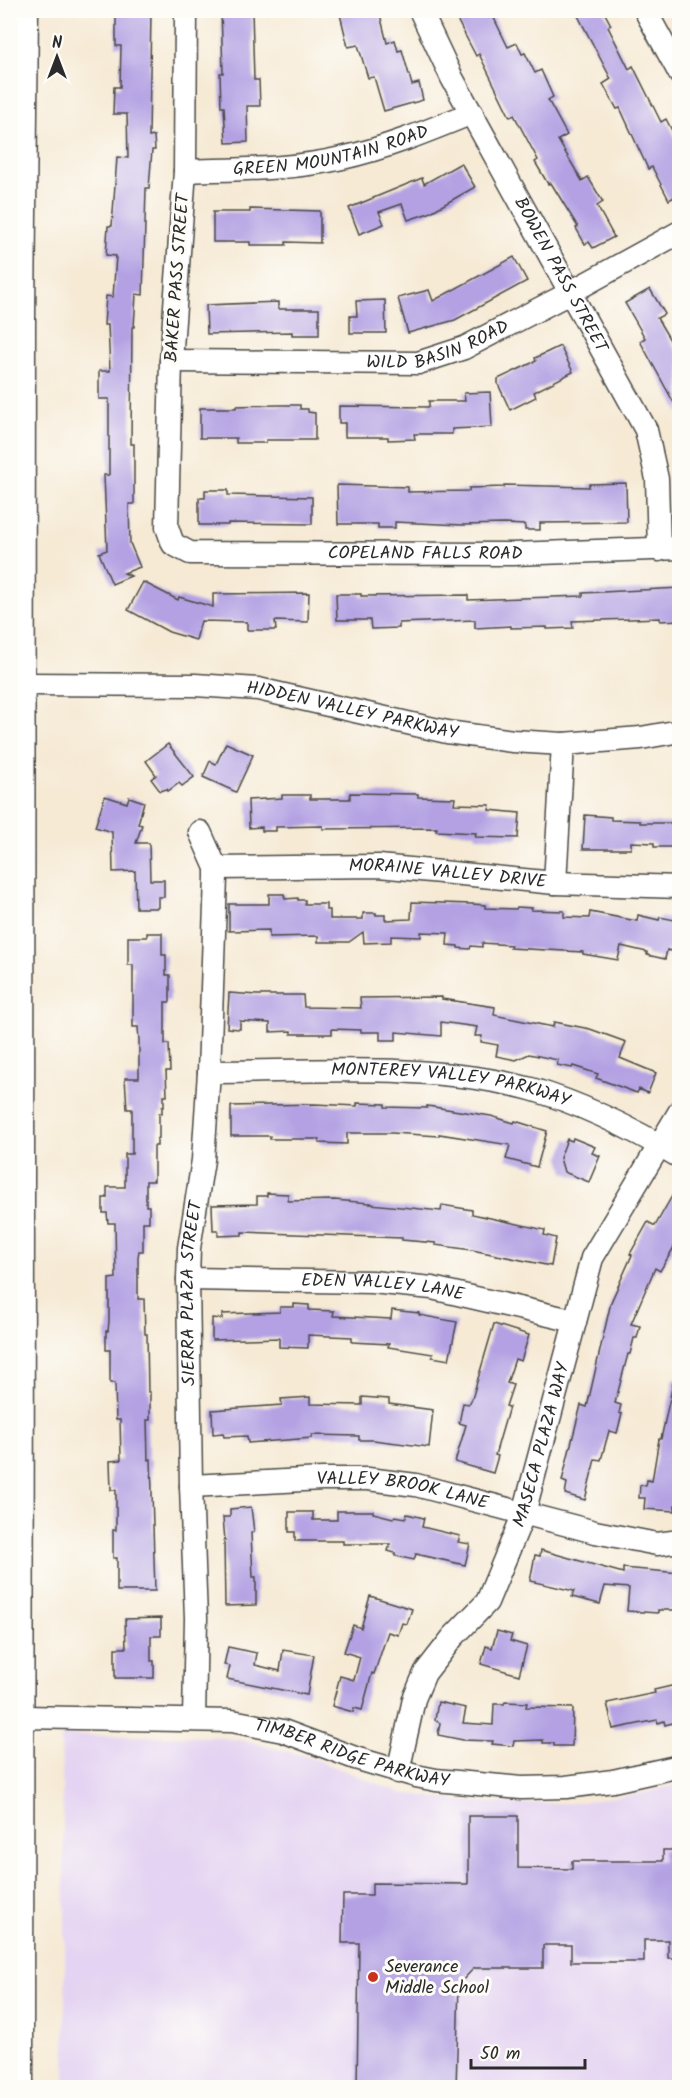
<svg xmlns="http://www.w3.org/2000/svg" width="690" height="2098" font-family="Kalam,sans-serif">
<rect width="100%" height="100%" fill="#fdfcf7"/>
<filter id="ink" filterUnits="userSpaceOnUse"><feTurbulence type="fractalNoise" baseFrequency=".0167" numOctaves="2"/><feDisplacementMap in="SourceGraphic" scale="12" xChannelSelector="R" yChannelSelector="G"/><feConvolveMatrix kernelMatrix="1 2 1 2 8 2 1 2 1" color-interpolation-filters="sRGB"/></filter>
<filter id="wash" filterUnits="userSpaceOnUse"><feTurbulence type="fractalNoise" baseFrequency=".008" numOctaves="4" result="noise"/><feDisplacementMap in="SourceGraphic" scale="24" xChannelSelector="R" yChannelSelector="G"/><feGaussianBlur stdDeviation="1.35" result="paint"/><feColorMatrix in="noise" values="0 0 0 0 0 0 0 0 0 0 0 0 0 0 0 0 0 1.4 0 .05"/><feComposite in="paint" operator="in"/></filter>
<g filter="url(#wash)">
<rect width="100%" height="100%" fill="#f6ead5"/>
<path fill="#e4d3f2" d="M61,1735L215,1737L252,1742L309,1757L401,1793L474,1802L516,1804L574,1803L644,1793L679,1784V2087H65V1910Z"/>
<g id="blocks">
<g fill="#b3a1e3">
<path d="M116,10H151L149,137L154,136L155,150H152L149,188H146L143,295L136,294L134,327H132L131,444H134V504H129L130,543L140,567L124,573L131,576L112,584L99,553L107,550L104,475H109V399H99V371H110L108,325H104L106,296L113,297L116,256L106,255L108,226H112L117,157L128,158L127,114H113L114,87H120L121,46H116Z"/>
<path d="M221,10H252L254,80H259L260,106H247L248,142L226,143L224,107H221L220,73H223Z"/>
<path d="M339,10H379L387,43L395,40L398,51L402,50L412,85L419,83L423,100L384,111L374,77L368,78L358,45L348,47Z"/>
<path d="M452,10H490L508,47L517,43L522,54L525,53L535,73L541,70L553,97L548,100L567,135L558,140L582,181L588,177L603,202L597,206L614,237L593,248L589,242L585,244L576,228L578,227L551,183L548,184L535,162L538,160L514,115L510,117L479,54L476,56Z"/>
<path d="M575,10H603L611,25L608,27L629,69L633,66L661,122L666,119L680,146V194L669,200L652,167L648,169L620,108L617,109L603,84L611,79Z"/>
<path d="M461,163L475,187L429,213L408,220L402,204L379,212L384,224L359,234L349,208L422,178L424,184Z"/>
<path d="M250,209L320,211V243L286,242V245H250V242H213V212H250Z"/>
<path d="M514,257L527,281L455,320L408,333L398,298L429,290L433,301Z"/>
<path d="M650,289L665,314L657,318L680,357V414L640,341L645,338L625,303Z"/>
<path d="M385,300L386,333H350V316H357L356,301Z"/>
<path d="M278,302V309H319V335H292V332L207,334L206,305Z"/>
<path d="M560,346L573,372L534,392L536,397L510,410L498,384V379L536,361L535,358Z"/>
<path d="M490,392L492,427L452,429V434H414L415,439L388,440V437H345V423H339V406L429,407V401H465L464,393Z"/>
<path d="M279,405H300V409H308V412L315,413V440H266V443H236V438H200V408H236V406Z"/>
<path d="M626,483L627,522L540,523V530H525V525L504,524L463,525L395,522V528H378V524H338L337,485L408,487V492L469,491V488L504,487V485L589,487V484Z"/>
<path d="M205,490H228V495L312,497V524L228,523V525H199V498H205Z"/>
<path d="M143,582L178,600L179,597L213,607V594L309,593L308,622L275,621L276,630H247V622L201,621L196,640L169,632L128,610Z"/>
<path d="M680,588V620L660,621V618L572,621L573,628L547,629V627L511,628V626L475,628V620L399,623V628L371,629L370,620H337L336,594H361V596L468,595V600L583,596V593Z"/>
<path d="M226,743L253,755L236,792L203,777L210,761L216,764Z"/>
<path d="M168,744L194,777L182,786L179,783L168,791L167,789L160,791L151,779L156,775L146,761Z"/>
<path d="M350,793L418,794V797L455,798L454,804L490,805L489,810L520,813L518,838L475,837L476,833L436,831L437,828L323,829V826L276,827V831H262V827L249,828L248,800L282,798V795H310V799H350Z"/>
<path d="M105,796L127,803L129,797L144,802L138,824L142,825L136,843H149L150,880H164V897H158V908H136L135,871L113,872L112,832L95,827Z"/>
<path d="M585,815L611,817V820L640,821V823H680V842H672V847H654V843L631,842V849H583Z"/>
<path d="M269,894H284L285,899L298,898V900H305V904H326V910H330V919H363V913H376V915H385V920L411,919L412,902L472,904L485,905V908L516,909L517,907L532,908L531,910L564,911V917L589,918L590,912L637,921L638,915L659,920L660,917L680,921V953L667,950L665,959L647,955V952L621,946L618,960L583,954V952L510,948L511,945L482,943V947L471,946L470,949L458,948V946L447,945L448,933L421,932V937L391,936V942L364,943L363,932L349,942H318V936L269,937V930L229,931V904H269Z"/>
<path d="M147,933H162V955H166V975H170V1002H165V1044H169L170,1071H166L167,1096H164V1107H162V1113H159V1138L157,1139V1146H154V1181H146V1206H149V1222H143V1251H139L138,1257V1299H144L145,1334H147L148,1392H150V1420H147L148,1460L151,1459L155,1591H117V1558H113V1530H116V1490H111L110,1461L121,1460L120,1420H116L115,1383H110V1350H106V1331H108L109,1321V1279L116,1278L115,1223H108L107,1213H103V1198H107V1187H125V1154H132V1109H127L125,1078H139V1040L138,1027H133V965H128V937H147Z"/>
<path d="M229,993L257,995H303L304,1007L361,1008L360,998L442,997V999L495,1007L494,1015L553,1027L554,1022L590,1029L626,1042L620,1058L656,1073L648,1093L639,1089L637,1093L596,1078L598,1074L573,1066L572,1068L557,1065L558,1060L529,1054L516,1060L496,1056L498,1045L481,1042L482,1036H475L477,1027L441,1022V1036L396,1032V1040H380V1032H361V1030L332,1029V1034H291V1031L270,1032V1023L240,1021V1029L227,1028Z"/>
<path d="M357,1103L385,1104V1107L427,1108V1106L491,1116L514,1123L515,1121L547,1131L537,1167L506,1159L510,1145L439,1134V1136L392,1133H347V1144L319,1143V1139H270V1136H231V1106L314,1104L357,1106Z"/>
<path d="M573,1138L595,1147L592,1153L600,1156L589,1182L564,1172L560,1158L567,1139L572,1141Z"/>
<path d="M680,1182V1237L660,1271L655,1268L631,1324L640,1326L637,1338H634L630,1354H628L615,1403L621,1405L619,1413L622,1414L617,1433L609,1431L601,1460L595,1459L585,1500L565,1494L567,1483L562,1481L569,1452L581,1405L587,1407L611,1302L632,1255L630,1254L648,1222L655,1226Z"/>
<path d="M267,1193L288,1194V1201L334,1200L371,1203L370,1204L441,1211L442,1205L472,1210V1214L545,1230L544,1235L556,1238L551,1266L472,1250L435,1245L436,1243L402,1240V1238L242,1232V1235L218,1236V1230H213L212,1205L257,1204V1196H267Z"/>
<path d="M294,1304L309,1305V1310L334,1311L333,1316L391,1319L392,1310L419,1313V1315L457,1322L449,1360L432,1357L433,1354L388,1347L389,1344L352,1342V1337L308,1335V1348L279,1347V1338L212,1340V1318L222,1319V1314L280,1312V1307H294Z"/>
<path d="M494,1324L529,1335L521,1361L515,1359L507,1383L513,1385L506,1406L509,1407L495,1455L498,1456L493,1473L455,1462L466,1425L459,1423L463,1403L469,1404L472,1399Z"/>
<path d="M674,1379L680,1380V1505H675V1511L644,1509L645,1498H639L640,1485L646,1486L647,1480L652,1481L659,1439H661Z"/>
<path d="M310,1397V1404L362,1405V1397L389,1399V1404L433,1410L429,1447L373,1440H359V1436L312,1435V1438L248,1443L247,1436L224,1437L223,1433L213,1434L212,1410L282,1405L281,1399Z"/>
<path d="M251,1507L254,1532L251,1533L253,1577H256V1605L225,1606L224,1541H225L223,1517H230V1509Z"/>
<path d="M337,1511H373V1513L393,1518L395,1516L406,1518L407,1514L424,1518L422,1527L460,1536L458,1542L470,1544L465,1565L416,1554L414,1560L395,1556V1553L388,1551L390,1544H343V1541H295V1532H289V1512H313V1520H337Z"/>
<path d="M541,1550L623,1573V1568L680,1573V1610H658V1613L627,1611L629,1588L605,1586L600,1604L572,1597L574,1591L530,1581L535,1555L540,1556Z"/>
<path d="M370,1596L412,1609L407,1624L402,1623L398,1635L388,1632L374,1674L372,1673L362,1710L354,1708L353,1712L332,1706L340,1676L354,1680L360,1657L344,1652L353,1625L361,1628Z"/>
<path d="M161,1618V1636H151V1661H154V1678H115V1648H126L125,1619Z"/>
<path d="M497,1631L512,1635L510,1641L527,1646L519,1675L481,1664L486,1646L492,1648Z"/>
<path d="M228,1647L257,1653L255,1665L280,1671L283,1650L314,1655L307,1695L227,1679L230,1666L224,1665Z"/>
<path d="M680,1684V1721L665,1725L664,1721L658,1723L657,1720L613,1729L607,1703L655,1693L654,1690Z"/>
<path d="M438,1702L466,1708L463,1723L493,1725L494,1704H504L505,1702L527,1703L526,1707L573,1708L572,1746H554V1743H543V1740L514,1741L513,1746L492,1744L493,1741L463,1740L438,1735L440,1723L435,1720Z"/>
<path d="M468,1816H518V1868L572,1869V1861H663V1850H680V1958H668V1940H644V1962H571V1945H543V1968H474L459,1984L456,2088H357L359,1943H342L343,1895H372V1883L468,1884Z"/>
</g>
</g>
</g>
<g filter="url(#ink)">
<use href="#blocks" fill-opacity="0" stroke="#494844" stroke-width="1.5"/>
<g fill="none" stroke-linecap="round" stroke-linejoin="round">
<g stroke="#494844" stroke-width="25">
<g id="minor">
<path id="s1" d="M186,10L185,171L171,361L167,527L173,544L190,553L513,554L680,548"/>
<path id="s2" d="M420,10L452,78L646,430L657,479L659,550"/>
<path d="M645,10L680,74"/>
<path id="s3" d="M185,171C237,169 291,170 342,158C387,148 430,130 472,113"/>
<path id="s4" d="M171,361L418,363L464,348L560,298L680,232"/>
<path id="s5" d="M23,684L195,685L258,689L447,732L513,741L563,744L641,738L680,731"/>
<path id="s6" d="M216,868L379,866L555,883L680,887"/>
<path d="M555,883L563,744"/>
<path id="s7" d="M209,1072C312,1072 430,1062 531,1089C583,1104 633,1129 680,1157"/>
<path id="s8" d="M188,1279L372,1282L432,1288L575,1321"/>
<path id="s9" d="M191,1486L322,1479H368L416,1485L595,1532L657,1544L680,1541"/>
<path id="s10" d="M23,1717L232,1721L283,1731L355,1758L416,1776L436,1780L521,1788L566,1787L613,1781L680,1766"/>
<path id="s11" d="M194,1719L196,1618L191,1486L188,1279L189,1248L203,1160L209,1072L216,877V868L200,832"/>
<path id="s12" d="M398,1772L414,1699L425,1673L453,1637L487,1602L524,1513L592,1258L680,1111"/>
<path d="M22,2088L24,315L27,10"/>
</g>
</g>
<use href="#minor" stroke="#fff" stroke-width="22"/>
</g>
</g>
<circle fill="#c8321e" stroke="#fdfcf7" stroke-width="2" cx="373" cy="1977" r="6"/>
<g text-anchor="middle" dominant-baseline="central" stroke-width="6" stroke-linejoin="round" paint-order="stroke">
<g font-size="18" fill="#2b2b2b" stroke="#fdfcf7">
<text stroke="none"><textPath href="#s3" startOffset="148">GREEN MOUNTAIN ROAD</textPath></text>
<text stroke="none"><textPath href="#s2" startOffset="300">BOWEN PASS STREET</textPath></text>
<text transform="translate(178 278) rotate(-86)">BAKER PASS STREET</text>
<text stroke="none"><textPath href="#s4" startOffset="270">WILD BASIN ROAD</textPath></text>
<text stroke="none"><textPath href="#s1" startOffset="790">COPELAND FALLS ROAD</textPath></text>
<text stroke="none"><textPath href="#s5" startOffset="332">HIDDEN VALLEY PARKWAY</textPath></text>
<text stroke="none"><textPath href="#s6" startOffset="232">MORAINE VALLEY DRIVE</textPath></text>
<text stroke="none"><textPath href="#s7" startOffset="243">MONTEREY VALLEY PARKWAY</textPath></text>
<text stroke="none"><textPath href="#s8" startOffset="195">EDEN VALLEY LANE</textPath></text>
<text stroke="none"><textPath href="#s11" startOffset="426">SIERRA PLAZA STREET</textPath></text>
<text stroke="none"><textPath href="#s12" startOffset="364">MASECA PLAZA WAY</textPath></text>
<text stroke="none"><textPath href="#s9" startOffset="213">VALLEY BROOK LANE</textPath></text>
<text stroke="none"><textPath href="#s10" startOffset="334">TIMBER RIDGE PARKWAY</textPath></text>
</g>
<g font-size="18" fill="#2b2b2b" stroke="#fdfcf7" text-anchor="start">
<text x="385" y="1967">Severance<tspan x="385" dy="21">Middle School</tspan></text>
</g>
</g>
<rect width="690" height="2098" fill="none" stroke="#fdfcf7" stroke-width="36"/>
<g transform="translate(57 57)" stroke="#fdfcf7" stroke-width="4.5" paint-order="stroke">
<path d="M0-4.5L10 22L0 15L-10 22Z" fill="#2b2b2b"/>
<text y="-9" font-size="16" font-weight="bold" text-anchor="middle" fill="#2b2b2b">N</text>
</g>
<path d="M471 2059v9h114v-9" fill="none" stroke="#2b2b2b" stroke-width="3"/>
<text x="480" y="2059" font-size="18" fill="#2b2b2b" stroke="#fdfcf7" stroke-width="4.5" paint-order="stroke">50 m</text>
</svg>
